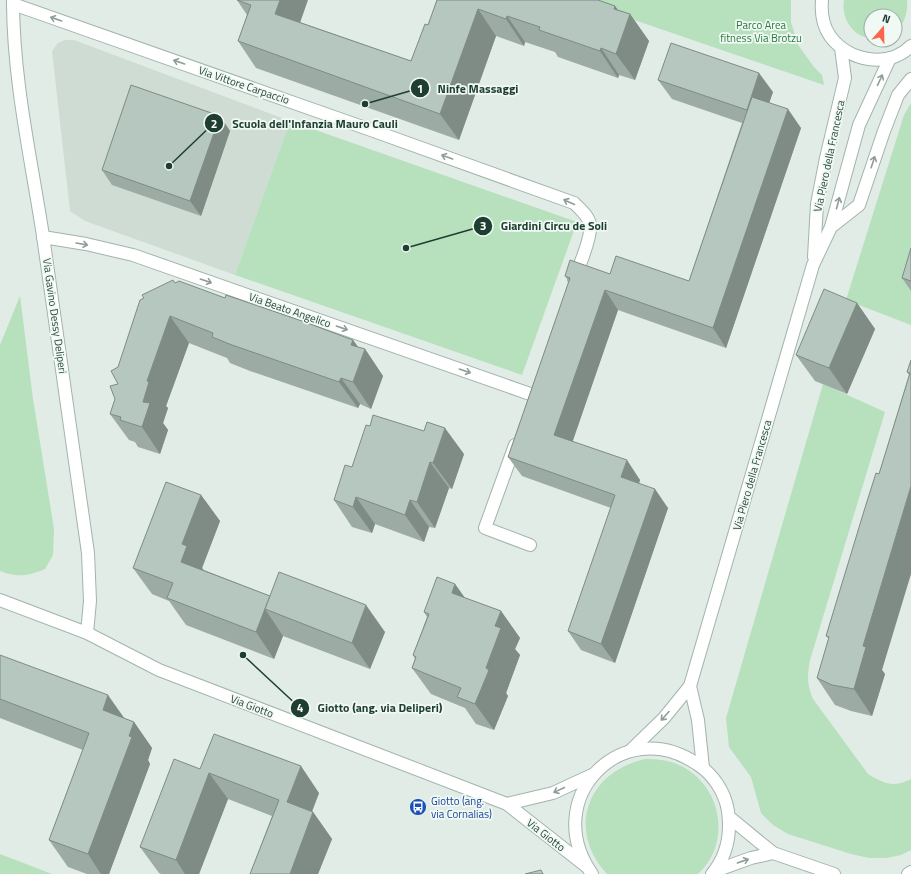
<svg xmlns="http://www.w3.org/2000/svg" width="911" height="874" font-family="'Titillium Web',sans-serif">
<rect width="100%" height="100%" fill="#e0ece5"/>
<path fill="#cedcd4" d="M65,40H74L290,121L235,275L85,221L70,211L52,51L58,43Z"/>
<g fill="#b7e0bd">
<path d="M576,0H791V22L798,45L814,67L822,75L824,85Z"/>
<path d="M844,0H907C908,12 905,24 895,32V16H871V38C852,37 841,17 844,0Z"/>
<path d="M911,103V325L846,300L904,115Z"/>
<path d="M290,121L577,222L522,375L235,275Z"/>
<path d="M20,296L33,399L54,529L53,555L45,569C27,576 18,578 0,571V345Z"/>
<path d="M823,384L885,412L810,660C807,676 807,684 813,699L868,774C885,784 893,788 911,779V850L901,855L887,858H869L851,854L788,834L773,825L761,813L751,777L729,747L726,718Z"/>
<path d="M645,759C657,759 670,760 681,766C722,786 732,843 698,874H607C566,830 587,772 645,759Z"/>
<path d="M0,854L52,874H0Z"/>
</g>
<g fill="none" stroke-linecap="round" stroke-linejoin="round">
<g stroke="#a2b4ac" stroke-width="14">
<g id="minor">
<path d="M13,0C13,80 31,158 43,236C59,342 73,448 88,553L90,601L87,633"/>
<path d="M822,0C821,12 823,26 830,36C848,61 888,69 911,46"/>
<path d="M13,4L371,130L574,203C580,209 589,216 590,225C592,237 579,267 574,279"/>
<path d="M831,227L859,205L884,131L898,95L911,79"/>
<path d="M43,237L86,244L133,255L533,395"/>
<path d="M814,257L817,204L826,158L845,78L841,48"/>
<path d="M515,445L485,528L530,545"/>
<path d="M0,600L87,633L159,670L507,804L586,866"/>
<path d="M690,686L698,720L703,768"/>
<path d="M630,751L664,718L690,686L813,265L831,227L859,125L890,58"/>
<path d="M507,804L553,793L594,774"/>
<path d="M729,817L773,853L834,874"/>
<path d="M715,871L751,858L773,853"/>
<path d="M592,874C539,799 622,713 697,764C713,774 725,792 728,811C731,833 727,856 712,874"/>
<path d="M908,874L911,872"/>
</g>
</g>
<use href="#minor" stroke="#fff" stroke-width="12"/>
</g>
<g fill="#9caba3">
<path d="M237,0L411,61L428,25L437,0L615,6L618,10L630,14L649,41L635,80L619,75L618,78L558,57L555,52L525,42L524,46L496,36L459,140L256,68L238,41L247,15Z"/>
<path d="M658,80L773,92L769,103L801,128L726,348L618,310L572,442L640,480L639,483L668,508L615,663L581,650L568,631L611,508L522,476L508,457L569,282L565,276L610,274L689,281L742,123L672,99Z"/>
<path d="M220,116L230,131L201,216L112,185L102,170Z"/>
<path d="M911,248V291L902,278Z"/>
<path d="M175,283L225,298L353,340L358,347L365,349L383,376L371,409L360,404L358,408L250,371L230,363L227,358L189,343L166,406L168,408L163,423L168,430L160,454L138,447L135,442L129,440L110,414L115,399L118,384V367Z"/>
<path d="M857,303L875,329L847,394L815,381L796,355Z"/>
<path d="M911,360L882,670L885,674L872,716L851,711L835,705L817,678L829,639L826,636L879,474L909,375L907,372Z"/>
<path d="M464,454L452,489L449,488L435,528L429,527L424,542L375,524L372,533L352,527L334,500L352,467Z"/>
<path d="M201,495L220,521L202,568L204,570L270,596L385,632L370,669L283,636L274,659L186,625L169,601L152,594L133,568Z"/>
<path d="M455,584L465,598L501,611L520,638L515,649L520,655L506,693L508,696L494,730L476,724L465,708L431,694L412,668L415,659L413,655L427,617L424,612Z"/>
<path d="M0,655L124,718L134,722L152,748L148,760L150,764L109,874H87L68,867L49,840L83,750L0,718Z"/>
<path d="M200,769L319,793L312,812H313L332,839L318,874H250L272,816L228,799L199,874H161L159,873L140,847Z"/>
</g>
<g fill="#7f8b85">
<path d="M280,0H308L294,40L275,14Z"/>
<path d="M615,6L627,23L630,14L649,41L635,80L616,54L614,9Z"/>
<path d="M478,9L496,36L459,140L440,114Z"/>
<path d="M507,16L525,42L524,46L506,19Z"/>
<path d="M601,48L619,75L618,78L600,51Z"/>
<path d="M759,73L773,92L760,129L747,110Z"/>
<path d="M788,109L801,128L726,348L713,328Z"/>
<path d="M220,116L230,131L201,216L190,201Z"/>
<path d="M605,290L618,310L568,455L554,435Z"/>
<path d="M857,303L875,329L847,394L829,368Z"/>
<path d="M170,316L189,343L166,406L168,408L163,423L168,430L160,454L142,427L143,402L147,381Z"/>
<path d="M353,340L363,354L365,349L383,376L371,409L353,382L351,345Z"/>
<path d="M341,378L360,404L358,408L339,382Z"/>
<path d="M445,428L464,454L452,489L433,463Z"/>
<path d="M627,460L640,480L635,496L621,477Z"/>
<path d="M430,462L449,488L435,528L417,502Z"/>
<path d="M911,486V574L882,670L885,674L872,716L854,689L863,646Z"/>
<path d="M655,489L668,508L615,663L601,644Z"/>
<path d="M201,495L220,521L202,568L205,573L181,562L182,544Z"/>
<path d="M356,497L375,524L372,533L353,507Z"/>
<path d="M410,500L429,527L424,542L405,515Z"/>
<path d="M455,584L474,611L452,593Z"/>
<path d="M366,605L385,632L370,669L352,643Z"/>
<path d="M265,609L283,636L274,659L256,632Z"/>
<path d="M501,611L520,638L515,649L520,655L506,693L508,696L494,730L475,704L486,668L495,626Z"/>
<path d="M108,695L127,722L103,710Z"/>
<path d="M134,722L152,748L148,760L150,764L109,874H101L88,854Z"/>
<path d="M301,766L319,793L305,829L287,802Z"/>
<path d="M209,773L228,799L199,874H185L176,860Z"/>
<path d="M313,812L332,839L318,874H290Z"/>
</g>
<g fill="#b5c7be" stroke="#7f8b85">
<path d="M237,0H280L275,14L411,61L425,24L428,25L437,0H598L615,6L614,9L630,14L616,54L601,48L600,51L539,30L540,27L507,16L506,19L478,9L440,114L238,41L251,5Z"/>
<path d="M671,43L759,73L747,110L658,80Z"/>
<path d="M131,85L220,116L190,201L102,170Z"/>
<path d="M752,97L788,109L713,328L605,290L554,435L627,460L621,477L655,489L601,644L568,631L615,495L508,457L570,278L565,276L570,260L610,274L616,256L689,281Z"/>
<path d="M911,248V281L902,278Z"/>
<path d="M173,280L175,283L179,281L225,298L226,295L302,321L353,340L351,345L365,349L353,382L341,378L339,382L232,345L212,337L213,333L170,316L147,381L149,382L143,402L150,403L142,427L120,420L121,417L110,414L115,399L110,386L118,384L111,371L118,367L140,300L144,298L142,295Z"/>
<path d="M824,289L857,303L829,368L796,355Z"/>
<path d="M911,360V486L863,646L866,647L854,689L832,685L817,678L829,637L826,636L864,511L876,473L879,474L910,373L907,372Z"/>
<path d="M373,415L424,431L427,422L445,428L433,463L430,462L417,502L410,500L405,515L356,497L353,507L334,500L345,465L352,467L366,425L370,426Z"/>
<path d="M166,482L201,495L182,544L187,546L181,562L270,596L256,632L167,598L173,583L133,568Z"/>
<path d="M279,572L366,605L352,643L265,609Z"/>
<path d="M437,577L455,584L452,593L501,611L495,626L501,628L486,668L489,670L475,704L457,697L461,688L412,668L416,657L413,655L429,614L424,612Z"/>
<path d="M0,655L108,695L103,710L134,722L129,736L132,737L88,854L49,840L89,733L0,699Z"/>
<path d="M214,734L301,766L287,802L313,812L290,874H250L279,800L209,773L176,860L140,847L174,759L200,769Z"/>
<path d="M541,870L543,874H525Z"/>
</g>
<defs><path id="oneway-shaft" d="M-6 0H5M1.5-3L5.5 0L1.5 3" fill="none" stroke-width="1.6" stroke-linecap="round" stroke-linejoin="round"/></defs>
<g stroke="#8f9e98">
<use href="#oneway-shaft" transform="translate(56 19) rotate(-161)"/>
<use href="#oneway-shaft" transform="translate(179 62) rotate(-161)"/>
<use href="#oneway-shaft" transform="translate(880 80) rotate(-65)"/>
<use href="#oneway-shaft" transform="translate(447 157) rotate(-160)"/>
<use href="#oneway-shaft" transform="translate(873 162) rotate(-72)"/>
<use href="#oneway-shaft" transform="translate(569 202) rotate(-156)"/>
<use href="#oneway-shaft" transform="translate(838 203) rotate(-75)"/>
<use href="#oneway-shaft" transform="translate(82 244) rotate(10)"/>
<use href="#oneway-shaft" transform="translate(206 281) rotate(19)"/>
<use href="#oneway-shaft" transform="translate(342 328) rotate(19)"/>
<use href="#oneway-shaft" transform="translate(465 371) rotate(19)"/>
<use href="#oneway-shaft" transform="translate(665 716) rotate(132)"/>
<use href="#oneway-shaft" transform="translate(559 790) rotate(155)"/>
<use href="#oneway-shaft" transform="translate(743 861) rotate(-19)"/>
</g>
<defs>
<g id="bus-disc" transform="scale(0.9)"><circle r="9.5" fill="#1a4fb4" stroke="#f1f9f4"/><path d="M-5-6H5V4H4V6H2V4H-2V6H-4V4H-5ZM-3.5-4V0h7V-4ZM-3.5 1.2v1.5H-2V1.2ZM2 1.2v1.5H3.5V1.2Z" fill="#fff"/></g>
</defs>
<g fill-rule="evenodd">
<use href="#bus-disc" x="418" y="807"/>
</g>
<g text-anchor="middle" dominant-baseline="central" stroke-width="3.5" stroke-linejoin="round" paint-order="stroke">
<g font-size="11" fill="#26793c" stroke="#f1f9f4">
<text x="761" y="25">Parco Area<tspan x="761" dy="13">fitness Via Brotzu</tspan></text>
</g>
<g font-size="11" fill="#1f3e32" stroke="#f1f9f4">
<text transform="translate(244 85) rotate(19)">Via Vittore Carpaccio</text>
<text transform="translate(829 156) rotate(-78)">Via Piero della Francesca</text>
<text transform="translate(290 310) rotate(19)">Via Beato Angelico</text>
<text transform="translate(55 316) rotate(82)">Via Gavino Dessy Deliperi</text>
<text transform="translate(752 475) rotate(-74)">Via Piero della Francesca</text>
<text transform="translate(252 706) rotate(21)">Via Giotto</text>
<text transform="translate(546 835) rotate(38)">Via Giotto</text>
</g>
<g font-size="11" fill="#164399" stroke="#f1f9f4" text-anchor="start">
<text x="431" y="801">Giotto (ang.<tspan x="431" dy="13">via Cornalias)</tspan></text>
</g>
</g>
<path fill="none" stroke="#1f3e32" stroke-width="1.5" d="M365 104L420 88M169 166L214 123M406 248L483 226M243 655L300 708"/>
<g fill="#1f3e32" stroke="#f1f9f4" stroke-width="1.5">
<circle cx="365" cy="104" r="4"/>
<circle cx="169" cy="166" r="4"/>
<circle cx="406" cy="248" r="4"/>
<circle cx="243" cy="655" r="4"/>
<circle cx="420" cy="88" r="10"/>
<circle cx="214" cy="123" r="10"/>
<circle cx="483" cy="226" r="10"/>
<circle cx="300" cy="708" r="10"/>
</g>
<g font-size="12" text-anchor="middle" font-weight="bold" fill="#fff">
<text x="420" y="93">1</text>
<text x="214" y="128">2</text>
<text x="483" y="230">3</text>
<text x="300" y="712">4</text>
</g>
<g font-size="12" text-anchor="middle" font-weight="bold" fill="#1f3e32" stroke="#f1f9f4" stroke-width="3.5" stroke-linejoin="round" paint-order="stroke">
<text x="478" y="93">Ninfe Massaggi</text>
<text x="315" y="128">Scuola dell'Infanzia Mauro Cauli</text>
<text x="554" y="230">Giardini Circu de Soli</text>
<text x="380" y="712">Giotto (ang. via Deliperi)</text>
</g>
<g transform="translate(883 28) rotate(20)"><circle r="19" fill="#f1f9f4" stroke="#9daea6"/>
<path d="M0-3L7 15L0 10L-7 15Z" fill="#fe634c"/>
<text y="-6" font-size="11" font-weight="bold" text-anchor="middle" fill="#1f3e32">N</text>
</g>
</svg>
